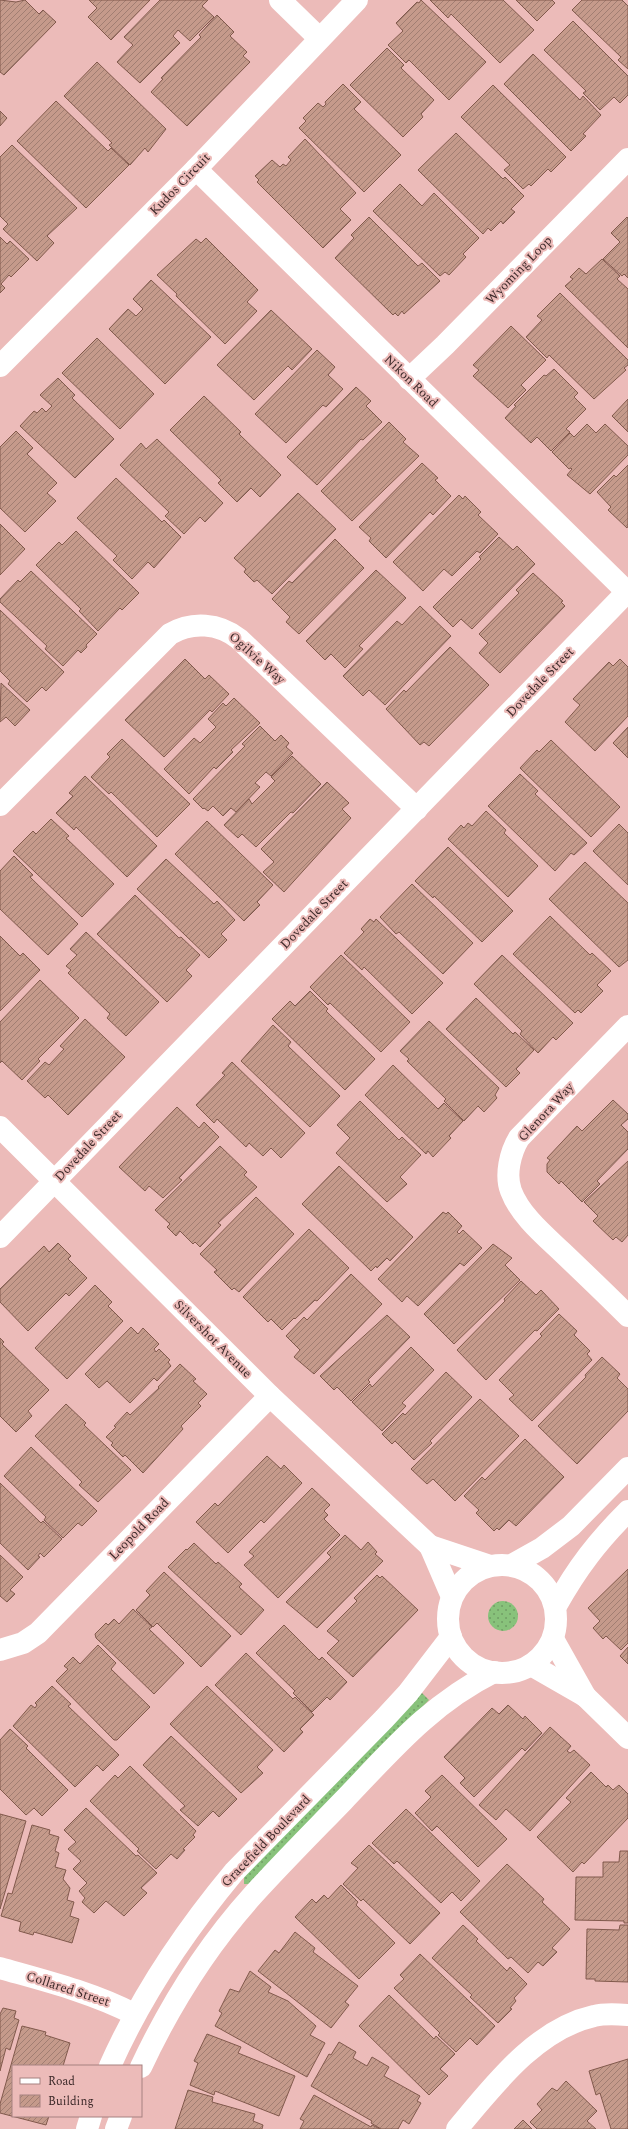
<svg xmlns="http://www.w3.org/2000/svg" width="628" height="2129" font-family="Spectral,serif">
<defs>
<pattern id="grass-dots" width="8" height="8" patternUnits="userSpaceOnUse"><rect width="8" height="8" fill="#88c27b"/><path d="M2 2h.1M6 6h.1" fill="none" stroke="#709e65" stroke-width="1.8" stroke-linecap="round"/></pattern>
<pattern id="building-hatch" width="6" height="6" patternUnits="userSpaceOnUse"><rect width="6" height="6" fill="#c59a8b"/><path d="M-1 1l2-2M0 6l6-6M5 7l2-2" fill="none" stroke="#a17e72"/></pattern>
</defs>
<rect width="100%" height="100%" fill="#ecbbb9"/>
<g fill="url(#grass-dots)">
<circle cx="503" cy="1616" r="15"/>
<path d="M421,1692L429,1700L249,1884H244V1874Z"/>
</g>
<g fill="url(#building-hatch)" stroke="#81594c">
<path d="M0,0L16,2L25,0L39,14L43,10L56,22L4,75L0,72Z"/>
<path d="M89,0H150L111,40L88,17L97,8Z"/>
<path d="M160,0H208L202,6L214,17L190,41L178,30L173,36L180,43L140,83L117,62L133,45L124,37Z"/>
<path d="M421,0L486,62L449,100L409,60L406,63L388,45L403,31L396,23L417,2L419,3Z"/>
<path d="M430,0H503L534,30L500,63L451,14L448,18Z"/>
<path d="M516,0H552L555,3L537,21Z"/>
<path d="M582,0H622L628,6V69L618,60L621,57L572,10Z"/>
<path d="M217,15L234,32L230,36L247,52L243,56L250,62L187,126L151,92L163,79L161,78L201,37L199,35Z"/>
<path d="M573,21L628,76V95L620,103L614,97L600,110L583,93L586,91L544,50Z"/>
<path d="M387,48L404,65L401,68L434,100L421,114L423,117L403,137L350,85Z"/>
<path d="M533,54L580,100L583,96L601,115L583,134L586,136L571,151L504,84Z"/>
<path d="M97,62L166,129L148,152L145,148L130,165L109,145L112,143L64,96Z"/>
<path d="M343,84L361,102L354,109L401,155L364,192L299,128L306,121L303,118L318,103L323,107L326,104L325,102Z"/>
<path d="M493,85L566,157L551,172L548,169L531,186L529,184L523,189L504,170L510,165L461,117Z"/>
<path d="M56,101L108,151L111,148L129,165L86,208L17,141Z"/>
<path d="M0,111L7,118L0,126Z"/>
<path d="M456,133L503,179L505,177L524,196L511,209L515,212L503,224L501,221L491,231L488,228L483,234L418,170Z"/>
<path d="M305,139L356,193L340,209L351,220L323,248L257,182L259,180L255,176L272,160L280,167L283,164L286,166L291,160L288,157Z"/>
<path d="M12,145L77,208L47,236L54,243L37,261L3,229L8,224L0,216V157Z"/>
<path d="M400,184L422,206L434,193L479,238L463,254L466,257L449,275L445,272L440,276L373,211Z"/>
<path d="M369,217L418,266L422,263L440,281L404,314L402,311L398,316L395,313L393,315L335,258L354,238L351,235Z"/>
<path d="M627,217L628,218V278L624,274L622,276L603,259L620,242L611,233Z"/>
<path d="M0,237L7,244L10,241L29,259L11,277L9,275L1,284L5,288L0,293Z"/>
<path d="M206,238L258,290L247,302L257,311L225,344L176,296L177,294L157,275L196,239L201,243Z"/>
<path d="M602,259L620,276L617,279L628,289V348L565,286L573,279L570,277L579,268L586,274Z"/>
<path d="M151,280L211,337L165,384L109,329L128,309L136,316L143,309L133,299Z"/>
<path d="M560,293L628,360V365L624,368L626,370L594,399L549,355L547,358L526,337L542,320L537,316Z"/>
<path d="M271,310L312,349L292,370L288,366L254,400L217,365Z"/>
<path d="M511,326L546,360L521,385L526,390L508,408L473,376L479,370L473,365Z"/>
<path d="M97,338L154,394L120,429L62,373Z"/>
<path d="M317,350L335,367L328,375L343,389L326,407L323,405L286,443L255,414Z"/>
<path d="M554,369L578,393L574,397L586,409L566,429L570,432L551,451L537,437L531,443L505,418L516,406L514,405L544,375L546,376Z"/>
<path d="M58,378L75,395L72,398L114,439L75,478L20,426L34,411L37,413L42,408L46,412L52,406L40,395Z"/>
<path d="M356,387L371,401L366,406L382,422L363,440L361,439L317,485L287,457Z"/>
<path d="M204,396L241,432L239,434L281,475L260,497L251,488L237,502L218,483L221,480L170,430Z"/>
<path d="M628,399V432L612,416Z"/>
<path d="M389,422L406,439L403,442L419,456L352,521L321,491Z"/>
<path d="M587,424L596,433L605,424L628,446V455L590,494L567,475L572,469L571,468L569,469L552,452L570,433L574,437Z"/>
<path d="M16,431L33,448L27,454L57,483L47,493L56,501L25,532L0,508V447Z"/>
<path d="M157,439L223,503L205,522L200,517L184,534L165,516L169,512L120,465L141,443L146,449Z"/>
<path d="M422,463L438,478L435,480L451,496L433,515L430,512L386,558L369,541L371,538L359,527Z"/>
<path d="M628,465V526L627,528L608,510L611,507L597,492L614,475L616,477Z"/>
<path d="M116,478L162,522L164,520L181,537L154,568L148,562L132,579L113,560L117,556L77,518Z"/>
<path d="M298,493L336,529L272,594L257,580L254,582L244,572L246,569L234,558Z"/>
<path d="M459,495L463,499L465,496L481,512L478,515L498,534L480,553L477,551L452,576L444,569L423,591L393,562Z"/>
<path d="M0,524L25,549L0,575Z"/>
<path d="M76,531L139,593L122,610L120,608L98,631L79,611L81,609L36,565L59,542L62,545Z"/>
<path d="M499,537L513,550L517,546L535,564L472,629L461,619L453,627L433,607L481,559L479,557Z"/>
<path d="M335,539L364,568L299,634L286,622L290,617L272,599L289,581L292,583Z"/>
<path d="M376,570L406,598L359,646L363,649L345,668L331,654L325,660L306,641Z"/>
<path d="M31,571L97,634L86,645L87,647L81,653L78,650L63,666L45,649L47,646L0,602V599L18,580L20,582Z"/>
<path d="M533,573L563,601L561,602L565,606L500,673L479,653L488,643L479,634L519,593L516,590Z"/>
<path d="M420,606L451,636L385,705L369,690L363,696L343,676L397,621L402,625Z"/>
<path d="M0,610L64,672L46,691L42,687L27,702L8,684L10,681L0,671Z"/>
<path d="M450,647L489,685L429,746L424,742L420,745L386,709L404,690L406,692Z"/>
<path d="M185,659L205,679L209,675L229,694L212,712L210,710L164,757L125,720Z"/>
<path d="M620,659L628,667V716L595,751L565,722L580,705L573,699L609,662L613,666Z"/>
<path d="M1,683L30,710L15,726L6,717L0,722Z"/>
<path d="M234,698L260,723L231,750L233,752L216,769L214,767L189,794L164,769L194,738L200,743L216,727L208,719L223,703L226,706Z"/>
<path d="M260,726L275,741L281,735L289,743L286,747L293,753L271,776L266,772L255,783L260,787L236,812L231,808L223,816L213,806L208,811L204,808L203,809L193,799L245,746L242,744Z"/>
<path d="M628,727V758L613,743Z"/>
<path d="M122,739L190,804L157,837L111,792L109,794L91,777L110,757L107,754Z"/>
<path d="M551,740L620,807L591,837L520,768L537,750L539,752Z"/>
<path d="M292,756L321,784L293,813L291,812L256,847L242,834L238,838L224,825L249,799L252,804L275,781L271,777Z"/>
<path d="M520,774L538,791L535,794L587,843L574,855L571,853L555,871L488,806Z"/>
<path d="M85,776L157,846L127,877L76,827L74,830L56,813L73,796L69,793Z"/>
<path d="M327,782L349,803L342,809L351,818L284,892L263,872L274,862L261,849Z"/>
<path d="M486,811L506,830L504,833L538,866L508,897L448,839L461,825L464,828L468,823L472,826Z"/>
<path d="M51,819L69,836L66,838L114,884L82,917L13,851L33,831L36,834Z"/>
<path d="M207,821L273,885L257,902L260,905L244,921L175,854Z"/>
<path d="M619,824L628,833V885L593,851Z"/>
<path d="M448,847L513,911L482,942L434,896L433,898L415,881Z"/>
<path d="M14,856L33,875L30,877L78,924L48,955L0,909V871Z"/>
<path d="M166,859L214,904L217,901L235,920L221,934L227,940L209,958L137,889Z"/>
<path d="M585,862L628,903V960L619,967L549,899Z"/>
<path d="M412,884L473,943L443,974L399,932L396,934L380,917Z"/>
<path d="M135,895L179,938L181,937L200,955L186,970L192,976L167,1002L97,934Z"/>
<path d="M550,916L590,955L592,953L611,971L597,985L603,991L581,1013L578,1010L575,1013L513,954Z"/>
<path d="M370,919L374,922L376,919L443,983L412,1014L364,967L362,970L344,953L364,932L361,929Z"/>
<path d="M86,932L159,1002L126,1036L107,1018L110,1014L68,973L71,970L66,966L77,955L70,949Z"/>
<path d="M0,936L20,956L23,953L40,970L0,1011Z"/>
<path d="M341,955L410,1022L381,1052L330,1003L328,1005L310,987Z"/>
<path d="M502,955L573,1023L556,1040L553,1037L538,1053L520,1034L522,1031L474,984Z"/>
<path d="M40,980L79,1018L38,1059L40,1061L22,1080L2,1061L0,1063V1022Z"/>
<path d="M310,991L328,1009L326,1011L375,1059L345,1090L272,1019L290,1001L295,1006Z"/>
<path d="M476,998L513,1034L515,1032L534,1050L516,1069L520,1073L506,1087L446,1029Z"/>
<path d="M85,1019L125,1057L68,1115L48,1095L45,1098L27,1081L45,1062L49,1065L64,1049L60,1046Z"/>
<path d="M429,1021L499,1088L495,1095L497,1098L484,1112L478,1106L464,1121L444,1101L446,1099L407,1061L409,1059L400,1051Z"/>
<path d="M273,1025L291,1042L288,1046L340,1096L310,1127L241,1061Z"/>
<path d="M232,1062L305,1133L281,1158L271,1148L263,1156L249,1143L246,1147L217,1119L214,1123L196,1105L225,1075L222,1073Z"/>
<path d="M393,1065L438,1109L444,1103L463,1121L449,1136L451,1138L433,1157L428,1151L426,1154L365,1095Z"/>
<path d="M613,1100L628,1114V1119L621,1125L628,1132V1149L597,1181L600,1184L582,1202L561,1181L559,1184L547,1172V1164L550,1160L547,1158L577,1126L582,1131Z"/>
<path d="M360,1101L399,1140L402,1137L421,1155L400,1177L407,1184L387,1202L336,1153L350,1138L337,1125Z"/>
<path d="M177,1107L199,1128L204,1122L219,1137L179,1178L182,1180L163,1198L149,1186L145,1191L119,1167Z"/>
<path d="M220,1146L247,1172L244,1175L257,1187L218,1223L221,1225L200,1247L195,1242L193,1244L180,1231L176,1236L167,1227L170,1224L155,1210Z"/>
<path d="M628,1161V1235L622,1242L616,1237L613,1240L593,1221L598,1216L584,1202Z"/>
<path d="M339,1166L413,1237L390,1261L387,1258L377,1268L376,1266L371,1271L302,1204Z"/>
<path d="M256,1197L294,1234L239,1292L234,1288L232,1290L214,1272L217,1270L200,1254Z"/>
<path d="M443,1212L446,1214L448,1212L462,1226L457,1232L459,1234L463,1230L482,1248L464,1266L460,1263L418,1306L407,1296L402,1302L378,1279Z"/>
<path d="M309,1229L349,1268L317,1301L315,1300L295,1319L294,1318L282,1330L271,1319L268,1322L243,1297Z"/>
<path d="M58,1243L71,1256L68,1259L87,1278L69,1296L66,1293L28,1331L0,1302V1289L44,1246L49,1252Z"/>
<path d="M493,1244L512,1258L505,1265L520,1280L454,1344L424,1314Z"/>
<path d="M351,1274L382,1304L314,1374L294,1357L300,1350L286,1336L304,1317L307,1320Z"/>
<path d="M521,1281L536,1295L541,1290L559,1309L537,1331L535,1330L486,1380L457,1350L505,1301L504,1299Z"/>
<path d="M95,1285L112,1302L108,1306L123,1321L67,1379L35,1348Z"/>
<path d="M559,1314L577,1331L574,1335L590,1351L587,1354L592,1360L532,1421L509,1399L514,1395L499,1380L542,1336L540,1334Z"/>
<path d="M387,1315L410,1337L368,1380L370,1382L351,1401L337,1387L334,1390L320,1376Z"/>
<path d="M131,1327L138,1334L143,1328L159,1344L154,1349L156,1352L159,1349L170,1360L168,1362L171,1366L157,1381L154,1378L130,1403L107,1381L99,1388L85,1374Z"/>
<path d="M0,1338L4,1342L2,1344L49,1390L28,1411L32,1416L16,1432L0,1416Z"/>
<path d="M411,1347L434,1370L402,1403L406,1406L382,1431L352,1402L370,1384L372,1387Z"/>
<path d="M602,1357L620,1374L617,1378L628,1389V1411L577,1464L538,1426L586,1377L585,1375Z"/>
<path d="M180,1364L196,1379L193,1381L207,1394L198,1403L201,1406L181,1426L183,1429L143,1473L125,1455L123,1457L111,1445L113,1443L106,1437L116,1427L114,1426L127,1412L130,1415L159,1388L158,1387Z"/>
<path d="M446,1372L472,1397L430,1441L432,1443L414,1460L395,1441L392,1444L382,1434L403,1413L405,1415Z"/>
<path d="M480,1399L519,1436L455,1501L433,1479L427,1484L411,1469Z"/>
<path d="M66,1404L86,1423L84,1425L131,1470L98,1502L79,1485L82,1482L35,1436Z"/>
<path d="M525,1439L564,1477L516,1526L509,1520L499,1530L497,1528L494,1531L476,1513L479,1510L464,1496L482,1477L485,1480Z"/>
<path d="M31,1447L97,1511L82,1526L78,1523L63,1538L44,1520L46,1517L4,1476Z"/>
<path d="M267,1456L281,1469L284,1465L302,1483L264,1523L261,1520L228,1553L196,1522L215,1503L218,1506Z"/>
<path d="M0,1483L41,1523L43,1521L62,1539L44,1557L40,1553L38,1556L40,1557L28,1570L0,1543Z"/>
<path d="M312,1488L330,1505L324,1511L328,1515L324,1519L340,1535L278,1598L244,1565L254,1556L249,1552Z"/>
<path d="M345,1535L361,1550L368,1542L377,1552L375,1554L383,1561L317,1628L286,1602L331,1557L327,1553Z"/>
<path d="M194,1543L216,1564L218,1562L242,1584L239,1587L264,1610L241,1635L168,1567L186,1549L187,1550Z"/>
<path d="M0,1555L23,1577L10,1590L15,1594L7,1602L0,1596Z"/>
<path d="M628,1569V1643L621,1650L606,1636L603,1639L593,1628L600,1621L588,1608Z"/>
<path d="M164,1572L231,1636L201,1667L157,1623L153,1627L136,1610L150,1595L146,1591Z"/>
<path d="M377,1575L380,1578L382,1576L418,1610L353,1677L327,1653L339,1641L327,1631L357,1601L354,1598Z"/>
<path d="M133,1609L152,1627L149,1629L184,1663L154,1694L96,1638L95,1634L106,1623L108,1625L114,1619L119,1624Z"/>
<path d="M284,1625L319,1660L322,1657L347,1682L330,1700L327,1697L312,1712L293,1693L295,1691L256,1653Z"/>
<path d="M98,1645L116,1663L111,1669L150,1707L117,1740H114L56,1681L68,1669L64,1666L73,1657L80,1664Z"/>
<path d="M628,1647V1664L620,1656Z"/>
<path d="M246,1653L293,1699L295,1697L314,1715L300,1729L303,1732L284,1752L215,1685Z"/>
<path d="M52,1686L71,1704L68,1706L119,1755L103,1771L97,1765L75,1787L13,1726L31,1705L35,1708L37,1705L35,1703Z"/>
<path d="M207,1686L273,1750L257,1767L263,1773L241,1793L170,1724Z"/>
<path d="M508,1705L523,1719L525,1716L542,1733L525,1751L522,1748L474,1797L460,1783L465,1778L444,1757L492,1708L499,1714Z"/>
<path d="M550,1727L571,1746L567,1751L570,1753L574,1750L590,1765L530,1831L506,1809L496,1820L479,1805Z"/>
<path d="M10,1729L28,1746L26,1748L68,1790L42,1816L34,1808L26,1815L0,1789V1740Z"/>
<path d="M171,1736L237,1799L219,1817L213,1811L198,1826L180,1810L185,1806L143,1765Z"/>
<path d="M130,1766L196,1831L193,1835L195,1837L183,1849L185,1850L177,1859L171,1854L156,1869L137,1851L139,1849L90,1801L115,1775L118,1778Z"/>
<path d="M591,1772L606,1787L608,1785L613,1790L619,1785L628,1794V1818L584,1864L582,1862L573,1872L537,1837L571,1802L566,1798Z"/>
<path d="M442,1775L507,1839L478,1867L437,1826L432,1831L415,1813L431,1797L425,1791Z"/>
<path d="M86,1808L136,1856L138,1855L157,1873L141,1888L147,1893L124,1916L106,1901L94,1913L82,1902L85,1898L79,1891L87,1883L73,1869L81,1861L68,1849L76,1842L64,1830Z"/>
<path d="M406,1809L480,1881L461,1901L452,1892L441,1903L397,1861L394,1864L372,1843Z"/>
<path d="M0,1814L26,1821L0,1909Z"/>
<path d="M32,1825L50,1830L49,1834L59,1837L55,1851L59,1853L55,1867L66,1870L63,1879L70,1888L67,1900L74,1902L70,1916L79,1919L72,1943L34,1932L33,1935L19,1931L21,1922L1,1916L8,1893L12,1894Z"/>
<path d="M369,1845L440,1913L410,1944L363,1899L361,1901L343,1884L358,1868L351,1863Z"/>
<path d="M620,1851H628V1923H624V1921L575,1920L576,1877H603V1862H619Z"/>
<path d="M507,1864L544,1899L542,1902L570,1929L552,1948L557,1952L543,1966L538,1962L528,1973L511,1957L508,1959L460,1912Z"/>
<path d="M341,1885L358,1902L356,1905L395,1943L359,1979L295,1917L312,1899L316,1903L324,1895L328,1899Z"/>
<path d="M463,1925L478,1939L476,1941L507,1971L510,1967L527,1984L514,1998L516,2001L510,2008L512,2009L498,2023L470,1997L472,1995L432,1958Z"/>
<path d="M620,1925H628V1982L595,1981V1979H586L587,1929L619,1930Z"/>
<path d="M295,1932L315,1948L313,1952L358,1986L345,2002L349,2005L331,2028L258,1971L275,1950L279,1953Z"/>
<path d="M420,1954L495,2026L477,2045L470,2038L456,2052L438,2035L440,2033L394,1988L404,1979L400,1975Z"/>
<path d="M250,1971L271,1987L268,1992L288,2001L316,2026L310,2035L325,2043L307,2077L215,2026L222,2013L219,2011L230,1989L239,1992Z"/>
<path d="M389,1995L434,2039L436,2036L455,2054L440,2069L448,2076L429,2095L359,2026Z"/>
<path d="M3,2008L16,2011L14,2018L19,2020L10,2050L6,2048L0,2071V2014Z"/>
<path d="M22,2026L46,2032L45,2035L70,2043L63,2066H13V2116H49L46,2125L0,2113V2104Z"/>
<path d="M207,2034L241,2047L238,2053L295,2076L279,2116L215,2091L214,2095L190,2085L198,2063L194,2061Z"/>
<path d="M339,2042L356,2052L353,2058L367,2066L372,2057L389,2067L384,2076L420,2096L417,2101L421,2103L409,2124L403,2120L398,2129H381L371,2123L372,2121L311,2086L329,2054L331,2055Z"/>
<path d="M628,2059V2129H611L600,2093L596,2095L589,2071Z"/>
<path d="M566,2081L597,2111L587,2121L596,2129H537L530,2122L542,2110L537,2104L552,2088L557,2091Z"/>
<path d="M188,2090L213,2097L212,2102L255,2114L253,2121L263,2125L262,2129H175Z"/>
<path d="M314,2095L371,2127L372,2125L380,2129H300L304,2121L300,2119Z"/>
<path d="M523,2120L532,2129H514Z"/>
</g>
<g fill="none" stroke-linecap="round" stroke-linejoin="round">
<g stroke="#fff" stroke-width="22">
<path d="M280,0L319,38"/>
<path d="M196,169L628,593"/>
<path d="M0,366L196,169L357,0"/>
<path d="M409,379L445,345L628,159"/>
<path d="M0,805L170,634C192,621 219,623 239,639L417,809"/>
<path d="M628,1026L519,1138C510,1153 505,1175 511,1191C520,1215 544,1235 562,1252C584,1273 606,1294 628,1316"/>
<path d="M0,1237L628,591"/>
<path d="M430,1546L490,1566"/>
<path d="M430,1546L452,1597"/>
<path d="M553,1639L585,1696"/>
<path d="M0,1650L23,1643L38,1633L270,1396"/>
<path d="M531,1665L585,1696L628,1738"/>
<path d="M0,1968C46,1981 91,1992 134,2014"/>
<path d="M457,2129C494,2085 536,2029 594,2016C605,2013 617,2014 628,2015"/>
</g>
<g stroke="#fff" stroke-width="22">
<path d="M0,1127L270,1396L430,1546"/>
<circle cx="502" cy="1619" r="54"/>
<path d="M512,1565L542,1548L571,1526L628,1468"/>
<path d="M556,1606C577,1568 598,1541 628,1511"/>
<path d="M110,2066C142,1994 184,1932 234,1872L384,1719L408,1693L451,1637"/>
<path d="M141,2067C170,2005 207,1946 253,1895C282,1863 313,1832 343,1801C391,1751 430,1704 494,1672"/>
<path d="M87,2129L91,2116"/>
<path d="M116,2129L121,2116"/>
</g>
</g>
<g text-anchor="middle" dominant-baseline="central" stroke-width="4" stroke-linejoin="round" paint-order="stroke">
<g font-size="13" fill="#3d2a2a" stroke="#ecbbb9">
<text transform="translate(180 184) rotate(-46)">Kudos Circuit</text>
<text transform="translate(519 270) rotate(-46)">Wyoming Loop</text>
<text transform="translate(411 381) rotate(44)">Nikon Road</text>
<text transform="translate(257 658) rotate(42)">Ogilvie Way</text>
<text transform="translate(540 682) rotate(-46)">Dovedale Street</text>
<text transform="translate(314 914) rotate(-46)">Dovedale Street</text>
<text transform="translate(546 1112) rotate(-47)">Glenora Way</text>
<text transform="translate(88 1146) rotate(-47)">Dovedale Street</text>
<text transform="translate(213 1339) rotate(45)">Silvershot Avenue</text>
<text transform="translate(139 1529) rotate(-46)">Leopold Road</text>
<text transform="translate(266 1841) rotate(-46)">Gracefield Boulevard</text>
<text transform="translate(68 1989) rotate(18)">Collared Street</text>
</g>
</g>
<rect x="12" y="2065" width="130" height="52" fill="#ecbbb9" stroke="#a68180"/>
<rect x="20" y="2078" width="20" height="6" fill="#ffffff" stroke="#a68180"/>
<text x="48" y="2085" font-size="12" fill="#3d2a2a">Road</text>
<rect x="20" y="2095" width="20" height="12" fill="url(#building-hatch)" stroke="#a68180"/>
<text x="48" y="2105" font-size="12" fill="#3d2a2a">Building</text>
</svg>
